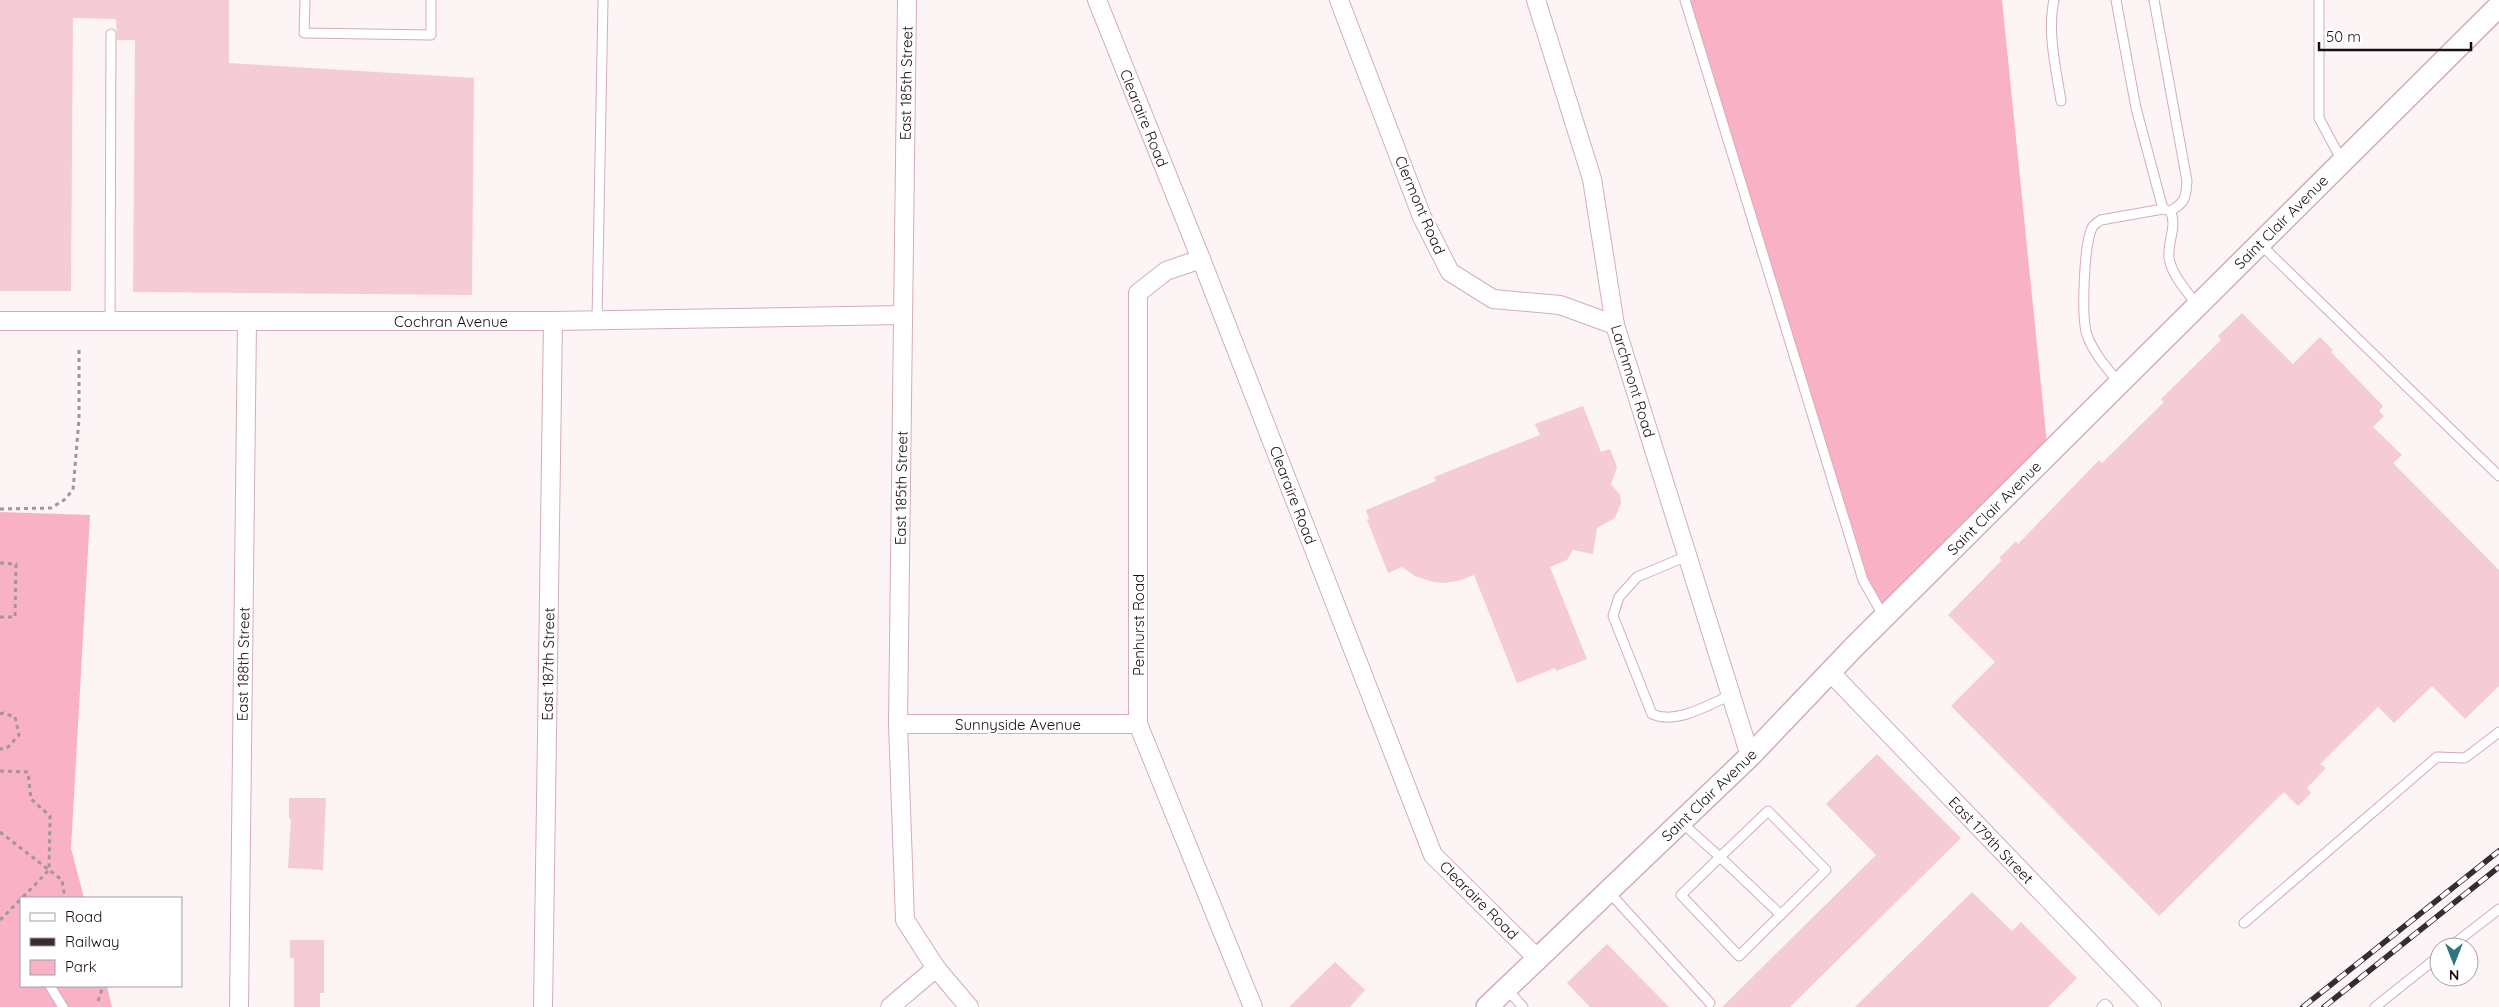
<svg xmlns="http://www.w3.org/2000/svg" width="2499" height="1007" font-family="Quicksand,sans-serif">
<rect width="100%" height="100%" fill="#fdf4f6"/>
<g fill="#f9b2c5">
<path d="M1685,0H2002L2048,454L1884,617L1863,580Z"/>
<path d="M0,512L90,515L71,848L84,898H21V986H107L112,1007H0Z"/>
</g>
<g fill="#f5cbd5">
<path d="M0,0H229V63L474,78L472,295L133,292L135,40H117L116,19L73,18L71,291H0Z"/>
<path d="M2242,313L2293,364L2320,337L2333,350L2331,352L2383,406L2379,411L2384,416L2373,427L2402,455L2393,463L2499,570V686L2465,719L2432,686L2394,723L2378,707L2320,764L2326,768L2307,788L2311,793L2298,806L2284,792L2159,916L1951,706L1995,662L1948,615L2002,560L1999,558L2016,541L2018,544L2099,460L2102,463L2164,402L2161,399L2221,340L2218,336Z"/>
<path d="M1583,406L1601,452L1610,449L1617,467L1611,484L1620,495L1621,503L1615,518L1597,528L1593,554L1573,550L1567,560L1550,567L1587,659L1556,671L1555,668L1517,683L1474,575L1458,581L1444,583L1433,582L1415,576L1402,567L1388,573L1367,520L1369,519L1366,510L1436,481L1434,477L1540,435L1535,424Z"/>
<path d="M1877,754L1961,838L1790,1007H1722L1876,855L1826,804Z"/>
<path d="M289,798H326L323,870L288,868L291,819H289Z"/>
<path d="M1972,892L2012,931L2021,922L2077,978L2048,1007H1855Z"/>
<path d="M290,940H324V993H320V1007H294V958H290Z"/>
<path d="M1607,944L1669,1007H1590L1567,983Z"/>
<path d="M1335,962L1365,990L1350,1007H1289Z"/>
</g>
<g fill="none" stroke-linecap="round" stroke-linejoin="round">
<g stroke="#d5adb6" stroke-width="11">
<g id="service">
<path d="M305,0L304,33L431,35V0"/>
<path d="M1685,0L1863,580L1884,617"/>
<path d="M2054,0C2047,32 2056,69 2061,101"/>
<path d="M2116,0L2136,108L2163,209"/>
<path d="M2154,0L2187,181C2186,198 2185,203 2170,211"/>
<path d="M2319,0V118L2342,161"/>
<path d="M2260,244L2499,476"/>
<path d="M597,320L603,0"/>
<path d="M110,321L111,34"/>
<path d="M2119,383C2107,368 2094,354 2087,335C2081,318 2084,244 2092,228C2094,224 2098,222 2101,220L2163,209L2170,211C2178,225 2167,242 2169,258C2172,276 2187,291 2197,305"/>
<path d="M1687,556L1637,577L1619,597L1613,616L1652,714C1676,725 1708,705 1731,695"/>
<path d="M1681,822L1720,857L1681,895L1739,956L1826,870L1768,811L1720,857L1781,915"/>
<path d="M1608,891L1710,1003"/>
<path d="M2244,923L2437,757L2465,758L2499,732"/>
<path d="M2450,947L2499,909"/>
<path d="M50,986L63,1007"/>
<path d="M1506,988L1523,1007"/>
<path d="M2102,1007L2105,1004L2108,1007"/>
<path d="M2375,1007L2439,956"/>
</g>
</g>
<g stroke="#d5adb6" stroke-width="20">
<g id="minor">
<path d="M907,0L898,724L905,920L936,968L969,1007"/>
<path d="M1097,0L1201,259L1433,855L1537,958"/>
<path d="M1339,0L1422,217L1450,272L1493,299L1560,305L1615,325"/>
<path d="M1536,0L1592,179L1615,325L1750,756"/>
<path d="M1201,259L1166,271L1138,293V724L1253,1007"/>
<path d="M0,321H553L903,315"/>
<path d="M1830,672L2152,1007"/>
<path d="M898,724H1138"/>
<path d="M239,1007L247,321"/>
<path d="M543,1007L553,321"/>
<path d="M890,1007L936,968"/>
</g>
</g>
<g stroke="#d5adb6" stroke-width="24">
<path id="tertiary" d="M1487,1007L1750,756L1854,647L2499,6"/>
</g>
<g stroke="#a19699" stroke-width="3" stroke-dasharray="4 4" stroke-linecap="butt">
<path d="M0,509L51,508L64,500L73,490L79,419V346"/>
<path d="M0,563L16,564L15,617H0"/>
<path d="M0,714L3,713L15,717L19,735L7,748L0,749"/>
<path d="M0,771L28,772L31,799L50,816L49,870L22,898"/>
<path d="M0,832L62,880L65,898"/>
<path d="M0,920L21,899"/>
<path d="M98,1001L103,986"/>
</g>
<use href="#service" stroke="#fff" stroke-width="9"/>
<use href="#minor" stroke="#fff" stroke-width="18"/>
<use href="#tertiary" stroke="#fff" stroke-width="21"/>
<g stroke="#392b2f" stroke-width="5.5">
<g id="rail">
<path d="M2303,1007L2499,851"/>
<path d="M2324,1007L2499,867"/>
</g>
</g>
<use href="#rail" stroke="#fff" stroke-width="4" stroke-dasharray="11" stroke-linecap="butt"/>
</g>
<g text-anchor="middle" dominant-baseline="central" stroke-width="5" stroke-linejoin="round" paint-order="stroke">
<g font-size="15" fill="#1b0d11" stroke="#fff">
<text transform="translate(906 83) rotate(-89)">East 185th Street</text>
<text transform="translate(1144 118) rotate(68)">Clearaire Road</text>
<text transform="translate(1420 205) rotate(67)">Clermont Road</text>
<text transform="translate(2281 222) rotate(-45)">Saint Clair Avenue</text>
<text x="451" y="321">Cochran Avenue</text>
<text transform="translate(1633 381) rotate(73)">Larchmont Road</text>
<text transform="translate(901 488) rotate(-89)">East 185th Street</text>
<text transform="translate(1293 495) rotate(69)">Clearaire Road</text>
<text transform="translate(1994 508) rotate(-45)">Saint Clair Avenue</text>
<text transform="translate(1138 625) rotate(-90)">Penhurst Road</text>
<text transform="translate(243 664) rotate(-89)">East 188th Street</text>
<text transform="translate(548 664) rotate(-89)">East 187th Street</text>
<text x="1018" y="724">Sunnyside Avenue</text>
<text transform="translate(1709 795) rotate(-44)">Saint Clair Avenue</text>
<text transform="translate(1991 840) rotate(46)">East 179th Street</text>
<text transform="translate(1479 900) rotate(45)">Clearaire Road</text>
</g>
</g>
<rect x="20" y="897" width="162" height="90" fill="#ffffff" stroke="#a49ea0"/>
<rect x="30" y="913" width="25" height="8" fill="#ffffff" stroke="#a49ea0"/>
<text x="65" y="922" font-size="15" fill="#1b0d11">Road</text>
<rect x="30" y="938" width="25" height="8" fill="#392b2f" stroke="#a49ea0"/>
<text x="65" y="947" font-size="15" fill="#1b0d11">Railway</text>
<rect x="30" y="960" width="25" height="15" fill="#f9b2c5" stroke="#a49ea0"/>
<text x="65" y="972" font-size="15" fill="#1b0d11">Park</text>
<g transform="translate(2454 962) rotate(180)"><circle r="24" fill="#ffffff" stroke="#a49ea0"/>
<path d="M0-4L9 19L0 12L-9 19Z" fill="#2e7481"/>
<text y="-8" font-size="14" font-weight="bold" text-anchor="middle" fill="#1b0d11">N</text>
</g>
<path d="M2319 42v8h152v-8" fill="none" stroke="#1b0d11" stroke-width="2.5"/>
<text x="2326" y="42" font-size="15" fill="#1b0d11" stroke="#ffffff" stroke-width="4" paint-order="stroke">50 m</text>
</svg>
